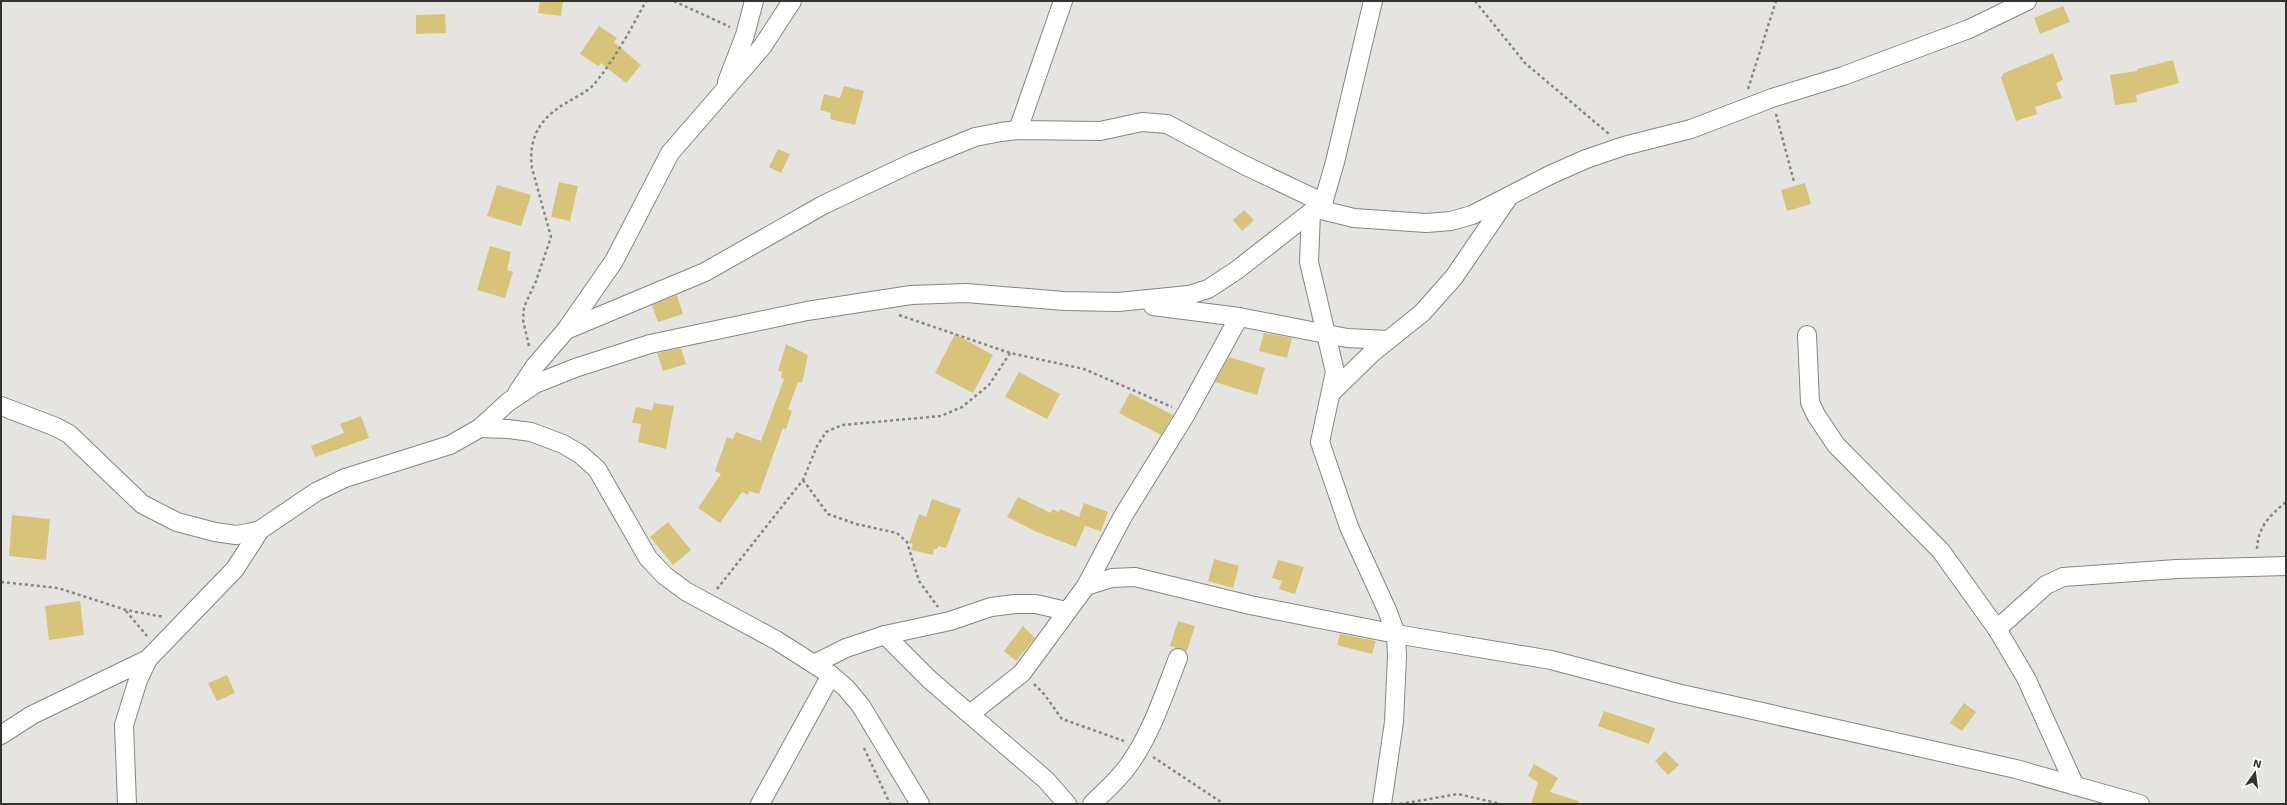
<svg xmlns="http://www.w3.org/2000/svg" width="2287" height="805" font-family="'Work Sans',sans-serif">
<rect width="100%" height="100%" fill="#e6e4e0"/>
<g fill="#d8c37b">
<path d="M540,1H563L561,16L538,13Z"/>
<path d="M2063,6L2070,22L2040,34L2034,18Z"/>
<path d="M445,14L446,33L416,34V15Z"/>
<path d="M599,26L617,38L614,42L641,65L626,83L601,63L598,66L580,54Z"/>
<path d="M2053,53L2063,80L2056,83L2062,98L2035,107L2037,114L2016,121L2001,78L2004,73Z"/>
<path d="M2173,60L2179,83L2136,95L2137,102L2115,105L2110,75L2137,71V69Z"/>
<path d="M844,86L864,91L855,125L830,119L831,113L820,110L824,94L840,98Z"/>
<path d="M778,149L790,154L781,173L769,167Z"/>
<path d="M559,182L578,186L570,221L551,217Z"/>
<path d="M1805,183L1811,204L1787,211L1781,190Z"/>
<path d="M497,185L531,195L521,226L487,216Z"/>
<path d="M1244,210L1254,220L1242,231L1233,220Z"/>
<path d="M490,246L511,252L507,270L513,272L505,298L477,290Z"/>
<path d="M677,295L683,314L658,322L652,305Z"/>
<path d="M1264,333L1292,338L1287,358L1259,351Z"/>
<path d="M955,334L993,355L973,393L935,373Z"/>
<path d="M786,344L808,355L802,383L798,382L788,409L792,411L786,429L783,428L759,494L749,491L748,495L742,492L720,523L698,508L721,474L715,471L727,437L733,439L736,432L761,441L784,379L781,378L782,372L778,371Z"/>
<path d="M681,348L686,364L663,371L657,353Z"/>
<path d="M1229,357L1265,368L1257,395L1215,382Z"/>
<path d="M1019,372L1060,394L1047,419L1005,397Z"/>
<path d="M1130,393L1173,415L1161,435L1119,413Z"/>
<path d="M654,403L674,406L666,449L638,442L641,424L632,423L636,407L652,410Z"/>
<path d="M361,416L369,438L315,457L311,446L344,433L340,424Z"/>
<path d="M1018,497L1051,513L1052,509L1059,512L1060,509L1079,517L1084,503L1108,512L1101,531L1085,526L1076,547L1037,532L1007,517Z"/>
<path d="M932,499L961,509L946,548L938,546L937,549H934L933,555L911,550L913,544L909,543L919,514L926,517Z"/>
<path d="M12,515L50,519L46,560L9,556Z"/>
<path d="M668,522L691,550L673,565L650,537Z"/>
<path d="M1214,559L1239,566L1233,588L1208,581Z"/>
<path d="M1278,560L1304,567L1295,594L1279,589L1282,581L1272,578Z"/>
<path d="M80,601L84,635L49,640L45,606Z"/>
<path d="M1178,621L1195,626L1187,651L1170,646Z"/>
<path d="M1023,626L1035,638L1016,661L1004,651Z"/>
<path d="M1340,634L1376,641L1372,654L1337,645Z"/>
<path d="M227,675L235,693L217,701L208,683Z"/>
<path d="M1964,703L1976,712L1962,731L1950,723Z"/>
<path d="M1604,711L1655,728L1649,744L1598,726Z"/>
<path d="M1665,751L1679,765L1668,775L1655,761Z"/>
<path d="M1534,764L1558,778L1550,792L1579,801L1578,804H1531L1538,782L1528,776Z"/>
</g>
<g fill="none" stroke-linecap="round" stroke-linejoin="round">
<g stroke="#868581" stroke-width="20">
<g id="street">
<path d="M727,82L745,35L754,1"/>
<path d="M1018,130L1063,1"/>
<path d="M1321,210L1335,162L1373,1"/>
<path d="M1311,212L1309,262L1335,372L1320,442L1349,527L1387,610L1396,634L1397,656L1394,722L1382,804"/>
<path d="M1153,306L1239,317L1347,338L1388,340"/>
<path d="M566,330L705,272L823,205L914,162L975,137L1001,132L1018,130L1100,131L1142,122L1167,124L1244,165L1324,203"/>
<path d="M1807,335L1810,402L1816,415L1836,445L1941,551L1997,629L2026,678L2075,786"/>
<path d="M517,393L535,366L566,330L614,261L670,153L762,47L792,1"/>
<path d="M1331,393L1372,353L1422,313L1454,277L1508,198"/>
<path d="M1,406L56,427L69,434L142,504L177,522L215,532L236,535L248,533L260,530L316,492L345,478L450,445L480,428L507,403L535,384L575,368L650,344L807,311L911,295L966,293L1064,301L1118,302L1189,295L1208,289L1237,270L1311,212L1321,210L1354,218L1426,223L1451,221L1472,215L1550,175L1586,159L1624,146L1691,129L1772,98L1843,76L1969,29L2027,1"/>
<path d="M480,428L508,429L531,432L563,444L580,454L597,469L648,558L665,576L687,592L776,640L831,675L846,688L861,706L920,804"/>
<path d="M1086,586L1123,516L1186,414L1239,317"/>
<path d="M1997,629L2046,585L2063,577L2177,569L2286,566"/>
<path d="M885,635L930,680L1046,780L1067,804"/>
<path d="M814,664L846,648L885,635L950,621L991,607L1015,604H1036L1066,611"/>
<path d="M970,714L1022,673L1086,586L1112,578L1135,577L1250,605L1396,634L1551,660L1677,693L2016,769L2140,804"/>
<path d="M1,735L32,715L148,659"/>
<path d="M127,804L124,725L138,680L148,659L235,569L260,530"/>
<path d="M760,804L831,675"/>
<path d="M1092,804C1104,792 1118,780 1128,766C1151,735 1164,694 1178,658"/>
</g>
</g>
<g stroke="#878683" stroke-width="2.5" stroke-dasharray="3 3" stroke-linecap="butt">
<path d="M674,1L730,27"/>
<path d="M1475,1L1525,63L1609,134"/>
<path d="M1748,89L1776,1"/>
<path d="M1776,114L1794,182"/>
<path d="M899,315L1010,353L1084,369L1172,407"/>
<path d="M529,346L523,320L524,307L536,281L551,237L532,168C528,138 540,118 566,103C576,97 589,91 596,82C616,57 631,29 646,1"/>
<path d="M803,480L828,514L856,524L897,533L907,542L919,581L938,607"/>
<path d="M2257,549C2258,527 2269,516 2286,502"/>
<path d="M1,582L58,588L126,610L164,617"/>
<path d="M717,589L803,480L817,446L826,432L842,425L941,416L962,407L989,385L1010,353"/>
<path d="M126,611L147,636"/>
<path d="M1034,684L1044,694L1062,719L1124,741"/>
<path d="M864,748L890,804"/>
<path d="M1153,757L1224,804"/>
<path d="M1400,804L1458,794L1501,804"/>
</g>
<use href="#street" stroke="#fff" stroke-width="18"/>
</g>
<rect width="2287" height="805" fill="none" stroke="#333331" stroke-width="4"/>
<g transform="translate(2255 773) rotate(14)" stroke="#ffffff" stroke-width="3" paint-order="stroke">
<path d="M0-3L7 15L0 10L-7 15Z" fill="#333331"/>
<text y="-6" font-size="11" font-weight="bold" text-anchor="middle" fill="#333331">N</text>
</g>
</svg>
